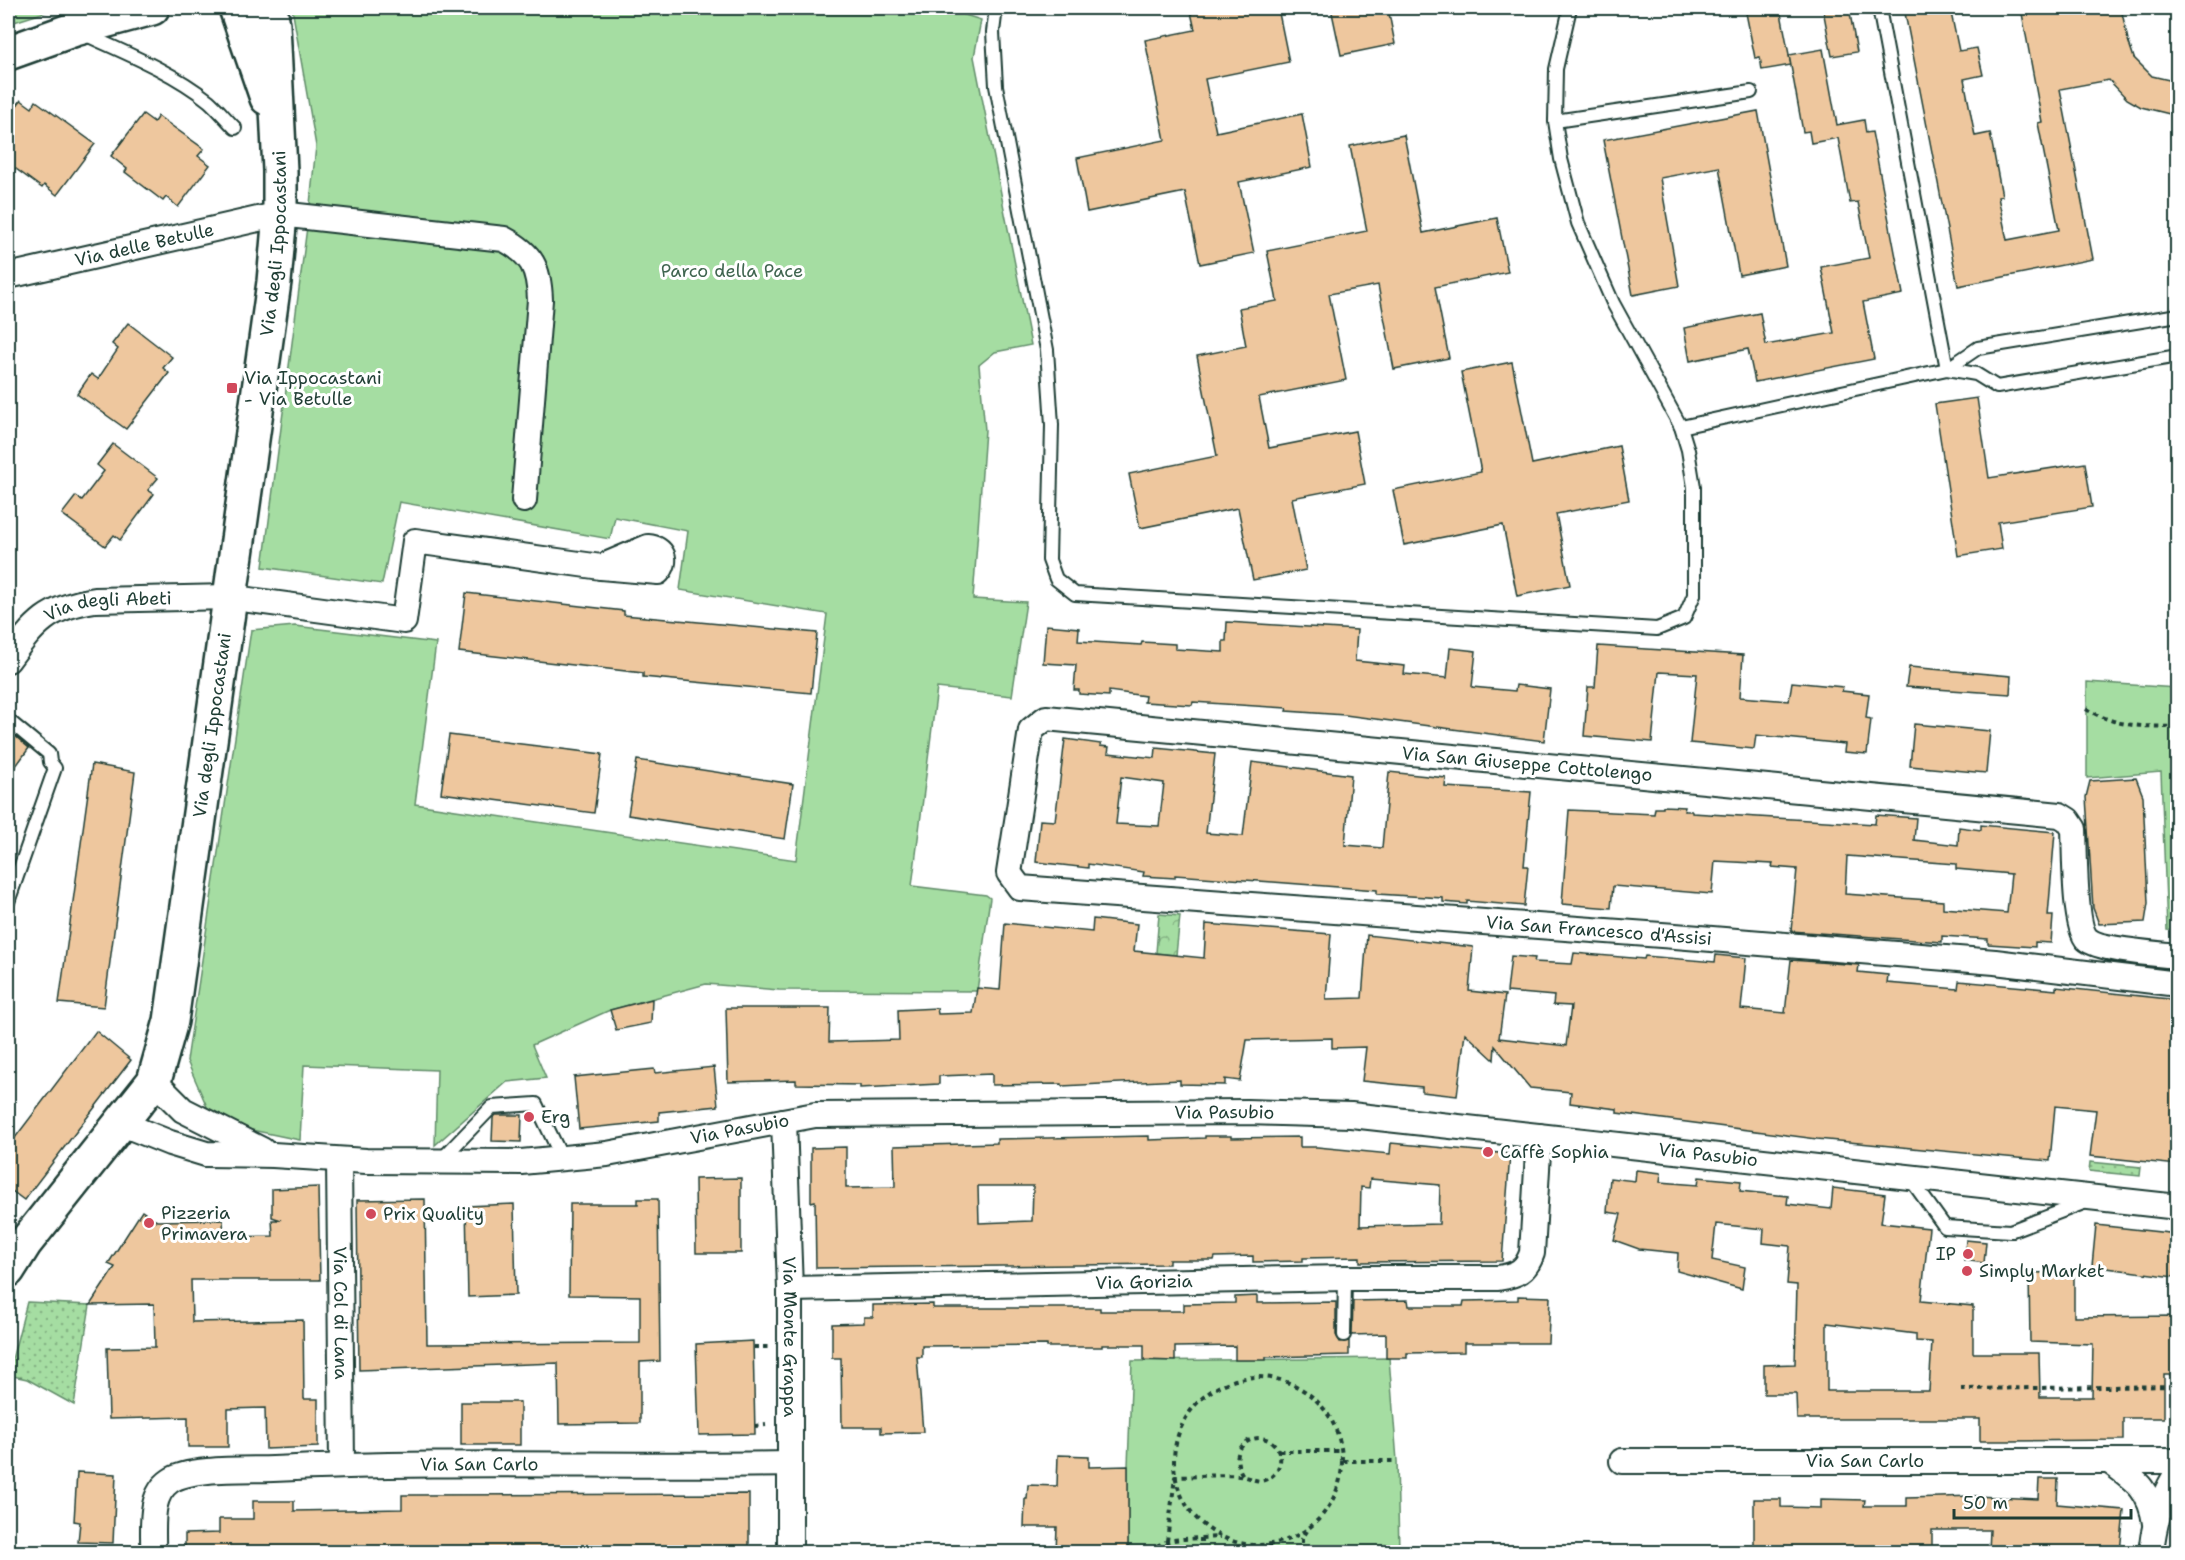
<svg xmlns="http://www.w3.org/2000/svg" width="2185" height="1560" font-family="'Shantell Sans',sans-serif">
<defs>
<pattern id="grass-dots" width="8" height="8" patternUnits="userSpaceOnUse" patternTransform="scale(1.5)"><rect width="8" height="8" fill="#a5dda2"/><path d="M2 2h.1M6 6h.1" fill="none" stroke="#86b485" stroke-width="1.8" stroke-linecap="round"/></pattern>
<pattern id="forest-crowns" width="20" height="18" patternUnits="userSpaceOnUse" patternTransform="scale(1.5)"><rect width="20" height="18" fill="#a5dda2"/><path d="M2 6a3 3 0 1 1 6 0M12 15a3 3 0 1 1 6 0" fill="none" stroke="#86b485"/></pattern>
</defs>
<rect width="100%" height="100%" fill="#fff"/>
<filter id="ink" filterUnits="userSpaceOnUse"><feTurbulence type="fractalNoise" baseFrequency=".0167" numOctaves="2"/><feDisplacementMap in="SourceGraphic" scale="12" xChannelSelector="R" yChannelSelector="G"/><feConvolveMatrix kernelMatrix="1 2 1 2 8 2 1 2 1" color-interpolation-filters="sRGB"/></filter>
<g filter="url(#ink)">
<g fill="url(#grass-dots)" stroke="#628d6b" stroke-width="1.5">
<path d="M2090,1162L2141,1167L2140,1176L2089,1171Z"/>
<path d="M27,1302L90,1305L74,1405L27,1379L8,1375Z"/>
</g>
<path fill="url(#forest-crowns)" stroke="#628d6b" stroke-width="1.5" d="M1159,914L1180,916L1176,955L1156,953Z"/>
<g fill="#a5dda2" stroke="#628d6b" stroke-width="1.5">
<path d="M8,8H58L8,24Z"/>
<path d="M292,8H943L981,20L974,57L1031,345L995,352L979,365L985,430L973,599L1026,602L1012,696L937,688L912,886L986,895L990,898L977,991L779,990L706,984L610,1010L532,1045L546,1078L507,1082L435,1145L437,1070L304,1065L300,1140L237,1127L208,1109L187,1061L251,630L295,626L436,643L415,804L796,860L827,614L680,590L688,531L615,517L610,539L399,502L382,584L263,567L310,204L316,146Z"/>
<path d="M2087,682L2177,688V931L2167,930L2161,772L2087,778Z"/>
<path d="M1389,1358L1397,1461L1399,1552H1128V1466L1132,1361Z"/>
</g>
<g fill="#eec79e" stroke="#1f3d34" stroke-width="1.5" fill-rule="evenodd">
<path d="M1190,8H1278L1289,62L1205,79L1216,132L1302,114L1312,167L1239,182L1254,253L1200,264L1185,192L1087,212L1077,158L1165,140L1145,40L1195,30Z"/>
<path d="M1331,8H1388L1395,44L1341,55Z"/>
<path d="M1745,8H1780L1791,65L1762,70L1760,57L1755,58Z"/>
<path d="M1838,8H1849L1857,52L1832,56L1823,10Z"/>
<path d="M1904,8H1950L1959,51L1977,48L1983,75L1964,79L1975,136L1990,133L2002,196L1998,197L2007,240L2059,230L2038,123L2042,122L2021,8H2121L2128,40L2134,58L2152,76L2178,82V116L2141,107L2127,99L2109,80L2060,89L2093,259L1958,286Z"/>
<path d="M1823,49L1837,125L1864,120L1866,133L1872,132L1903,294L1863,302L1874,359L1755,382L1748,349L1690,361L1684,328L1760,313L1766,345L1834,333L1821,267L1869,258L1858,202L1850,203L1838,138L1811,143L1809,131L1803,132L1789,55Z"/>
<path d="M21,100L32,108L36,101L95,144L57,195L44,185L42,188L8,163V118Z"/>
<path d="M1758,111L1786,266L1739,275L1719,167L1660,178L1679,286L1633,295L1603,140Z"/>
<path d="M143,114L154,122L158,116L204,149L198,156L210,165L178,207L166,197L163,201L125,172L127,169L111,156Z"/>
<path d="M1404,135L1423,233L1497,218L1508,272L1435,287L1449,358L1394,369L1378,285L1329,294L1346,380L1259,397L1269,448L1355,431L1365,484L1292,498L1306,570L1253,580L1238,508L1140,528L1129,474L1217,456L1197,356L1246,346L1239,308L1277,301L1267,251L1367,231L1350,146Z"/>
<path d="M128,323L172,357L163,368L169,373L126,429L77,394L91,374L98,379L118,349L112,344Z"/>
<path d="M1512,362L1532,464L1619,446L1629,500L1556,514L1570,585L1517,596L1503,525L1404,545L1393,490L1481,472L1461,372Z"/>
<path d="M1977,398L1989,478L2085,463L2092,507L1998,522L2002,549L1958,556L1935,404Z"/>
<path d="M113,444L158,478L148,490L154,494L120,540L114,535L105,546L62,514L76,496L82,500L104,471L97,465Z"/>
<path d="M466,593L624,611V615L817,633L811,693L643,677V673L459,652Z"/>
<path d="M1227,622L1357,630L1355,661L1405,666L1404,674L1447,678L1450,648L1476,651L1472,687L1515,691L1516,685L1550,689L1544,741L1345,715L1286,711L1287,708L1193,702L1192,705L1144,702L1145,696L1109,691V696L1079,694V690H1074L1076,665L1043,663L1046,625L1079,628L1078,641L1141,645L1142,642L1175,644V649L1223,652V641H1226Z"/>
<path d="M1598,646L1743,655L1740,697L1789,701L1792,682L1843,687L1842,691L1869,694L1866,718L1871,719L1867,754L1844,752L1845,744L1756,735L1754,749L1690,743L1697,674L1659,672L1652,742L1584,736L1588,687H1595Z"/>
<path d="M1909,667L2011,676L2010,694L1906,687Z"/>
<path d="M1914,724L1990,731L1986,773L1910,766Z"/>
<path d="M8,730L29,748L8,777Z"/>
<path d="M449,735L602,754L594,813L441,793Z"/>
<path d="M1065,739L1101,744L1100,746L1109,747L1108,753L1155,758L1156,748L1215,754L1206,833L1243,836L1252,762L1351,775L1345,845L1382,848L1389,772L1446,778L1445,787L1531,792L1524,866H1528L1524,906L1467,901V904L1443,902V898L1377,894V890L1259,881L1175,875V878L1143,876L1144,872L1088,864V868L1036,862L1040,820L1055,821ZM1121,777L1164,783L1159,826L1116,824Z"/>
<path d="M637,760L793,784L785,839L628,815Z"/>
<path d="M92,764L135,772L104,1007L59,1003Z"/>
<path d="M2136,778L2143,796L2148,903L2145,922L2099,924L2093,908L2086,797L2090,781Z"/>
<path d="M1663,806L1685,807L1684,811H1692V813L1875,824L1876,815L1916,818L1914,840L1958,845L1959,827L1981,830V825L2055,832L2048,916H2053L2051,943L2035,942V947L1988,944V939L1942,936V942L1791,931L1797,869L1772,867L1773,864L1715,861L1712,894L1613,886L1611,908L1562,904L1569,810L1654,814L1655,808H1663ZM1847,856L1956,864V869L2011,874L2007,913L1943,908V901L1845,894Z"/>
<path d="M1093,919L1137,924L1134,951L1204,958L1206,924L1331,934L1326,999L1362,998L1367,935L1473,947L1469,991L1505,995L1499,1038L1566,1046L1571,1006L1553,1005L1554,996L1507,992L1511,956L1535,958L1534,962L1572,964L1574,953L1644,959L1645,956L1715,962L1716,955L1746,958L1741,1009L1785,1013L1791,960L1859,965L1858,972L1888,975L1887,983L1958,989L1959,981L2056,990V987L2178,1000V1165L2090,1156L2096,1110L2055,1106L2050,1161L1817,1139L1617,1113V1109L1570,1103L1571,1092L1530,1088L1495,1046L1494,1060L1465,1033L1457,1096L1422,1092V1087L1362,1081L1366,1047L1332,1048V1038L1247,1040L1240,1081L1225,1079V1085L1180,1084V1080L1062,1086V1084L992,1085V1074L939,1076V1084L860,1088V1085L796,1084V1080L728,1082L726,1008H830L829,1042L899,1040L898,1010L937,1008L938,1014L973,1013L977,988L1000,990L1005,923L1092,932Z"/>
<path d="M652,999L651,1023L616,1030L610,1010Z"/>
<path d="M96,1031L131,1060L24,1200L8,1188V1147Z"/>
<path d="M714,1067L718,1106L659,1112V1121L579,1129L574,1077L654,1069L655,1073Z"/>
<path d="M496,1115H522L521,1142L492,1141L493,1118Z"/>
<path d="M1149,1136V1140L1205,1138V1136H1231V1138L1300,1137V1147H1317L1390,1154L1391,1143L1510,1154L1502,1261L1360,1262V1257L1303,1258V1261L1253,1262V1256L1215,1257L1214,1260H1169V1264L816,1268L815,1201L811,1202V1148L846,1147V1188L895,1187L894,1146L997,1143V1139ZM1370,1179L1440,1185L1439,1224L1360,1226L1361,1187L1369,1188ZM978,1186H1033L1032,1221L979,1223Z"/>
<path d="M1636,1170L1661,1173L1660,1182L1698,1185L1699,1177L1741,1181L1740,1191L1788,1196L1787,1204L1831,1209L1833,1188L1885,1194L1881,1223L1929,1228L1921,1301L1973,1306V1353H2039L2040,1397H2092L2093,1344L2030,1342L2029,1273L2074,1272V1317L2178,1316V1375H2164V1418H2123V1440L2008,1441H1980V1419H1797L1796,1394H1764V1365L1795,1364L1797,1285L1787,1284L1790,1246L1763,1243L1764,1229L1716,1224L1712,1260L1745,1267L1742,1289L1677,1271L1678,1253L1639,1249L1614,1240L1621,1214L1607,1212L1610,1178L1635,1181ZM1827,1323L1916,1334V1341L1932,1342L1929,1391H1827Z"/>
<path d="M741,1178V1253H696L695,1179Z"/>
<path d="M318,1187L320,1280H191L192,1322L303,1320L304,1399H318V1447L266,1449L265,1408L228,1409V1447H188V1417L109,1419L107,1348L155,1347L154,1304L90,1305L115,1267L108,1264L142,1211L157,1221L223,1220L224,1237L273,1236L272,1220H281L272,1217V1189Z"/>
<path d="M425,1199L427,1344L640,1343V1296L569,1295L570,1204H638V1199H658L660,1361L640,1362V1423L559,1424L558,1363L359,1370L357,1200Z"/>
<path d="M514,1204L516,1295L468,1297L466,1206Z"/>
<path d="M2096,1225L2178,1234L2174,1277L2092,1266Z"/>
<path d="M1966,1240L1986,1242L1984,1263L1964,1260Z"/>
<path d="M1257,1296V1303L1336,1302V1335L1340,1342L1349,1341V1355L1266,1357V1360H1235V1346L1175,1347V1361L1144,1360V1345H1102V1347H1047V1345L922,1346V1357H917L923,1432L881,1433V1427H842L841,1358H832V1324L864,1323V1317H873V1305L933,1304V1308H1100V1311H1184V1304L1235,1303V1297Z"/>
<path d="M1518,1296L1550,1297L1548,1343H1464V1352L1407,1353V1358H1386V1334L1352,1335L1353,1301L1408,1300L1409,1306H1463L1464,1301L1518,1300Z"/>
<path d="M753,1341L755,1434L699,1435L696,1344Z"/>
<rect x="461" y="1402" width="59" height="43"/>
<path d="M1058,1455L1089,1456V1467L1128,1466V1552H1056L1057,1527H1024L1025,1499H1027L1028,1485L1057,1486Z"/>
<path d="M77,1472L116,1474L113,1543L78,1542L80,1522L74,1521Z"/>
<path d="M2039,1479H2058L2057,1504L2124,1510L2120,1552H1989L1990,1530H1932V1552H1754V1499H1781V1507L1821,1508V1499L1865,1500L1864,1506H1907V1498L1975,1496L2038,1499Z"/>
<path d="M749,1494V1547H695V1552H185V1534L219,1533V1519H253V1501H294V1511L402,1509V1495Z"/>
</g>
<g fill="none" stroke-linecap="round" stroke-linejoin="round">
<g stroke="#1f3d34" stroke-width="16">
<g id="lane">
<path d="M996,8L993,32L996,86L1047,350L1052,425L1049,560L1056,579L1075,594L1657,629L1684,618L1694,595V487L1688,450L1681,427L1613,303L1578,223L1561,159L1555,121L1556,69L1570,8"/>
<path d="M1879,8L1947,369L1978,348L2178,315"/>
<path d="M84,34C126,53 173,72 209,101C218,109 226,119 235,128"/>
<path d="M1555,121L1751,92"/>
<path d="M1681,427L1947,369L1976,374L1997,387L2178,356"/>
<path d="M8,720L49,754L50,762L55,768L8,902"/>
<path d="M440,1161L492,1107L536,1104L562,1158"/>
<path d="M1909,1177L1945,1227L2010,1231L2086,1202"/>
<path d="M1344,1335L1345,1278"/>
</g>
</g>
<g stroke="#1f3d34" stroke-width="28">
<g id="street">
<path id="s1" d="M8,276L280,214L504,239C532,254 539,268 540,300L524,500"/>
<path d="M648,547C663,548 668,561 658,572L601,567Z"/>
<path id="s2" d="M8,660C35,623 48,607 95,600L228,597L404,621L415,541L601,567"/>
<path id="s3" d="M2178,956C2160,954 2098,950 2087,939C2074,926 2075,850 2074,829L2068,820L2060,815L1046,718L1031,730L1009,873L1020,888L1675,936L1995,962L2178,984"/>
<path d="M154,1081L183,1110L262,1150"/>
<path id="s4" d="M784,1121L790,1289V1552"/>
<path id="s5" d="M120,1123L170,1143L206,1154L273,1155L366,1161L521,1162L607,1154L815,1115L1247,1112L1351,1115L2178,1207"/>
<path id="s6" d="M339,1160L342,1465"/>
<path id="s7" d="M790,1289L1345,1278H1498C1517,1275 1526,1271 1532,1253L1539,1136"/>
<path id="s8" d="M1622,1461H2178"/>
<path d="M2109,1461C2135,1480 2150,1489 2155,1523"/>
<path id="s9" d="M153,1552C154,1529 148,1496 170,1481C190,1467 247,1470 273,1469C445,1460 618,1467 790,1464"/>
<path d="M2151,1552C2154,1523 2161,1497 2178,1472"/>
</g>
</g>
<g stroke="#1f3d34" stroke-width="38">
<g id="secondary">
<path d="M236,8L267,98"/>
<path d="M8,53L75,29L152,8"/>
<path id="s10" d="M8,1270L25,1243L154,1081L171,1021L274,282L280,214V171L273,25L270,8"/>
</g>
</g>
<g stroke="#1f3d34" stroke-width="4" stroke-dasharray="4.5 4.5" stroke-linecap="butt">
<path d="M2086,709C2120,728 2140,726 2178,727"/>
<path d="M2177,918H2178"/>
<path d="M754,1347H768"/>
<circle cx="1258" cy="1461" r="84"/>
<path d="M1961,1389L2178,1386"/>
<path d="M755,1426L766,1425"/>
<path d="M1279,1451H1342"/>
<path d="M1343,1461H1397"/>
<path d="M1201,1538L1220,1537"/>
<path d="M1167,1541L1175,1477C1192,1477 1231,1473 1245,1477C1253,1479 1259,1483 1267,1479C1277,1475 1283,1462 1279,1452C1268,1423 1220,1443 1244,1477"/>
<path d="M1150,1552C1162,1538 1183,1539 1201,1538V1552"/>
<path d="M1302,1552V1539L1307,1531"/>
</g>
<use href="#lane" stroke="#fff" stroke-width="12"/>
<use href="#street" stroke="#fff" stroke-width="24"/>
<use href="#secondary" stroke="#fff" stroke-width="33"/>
</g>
</g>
<g fill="#d1495b" stroke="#fff" stroke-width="2">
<rect x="226" y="382" width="12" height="12" rx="3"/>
<circle cx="529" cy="1117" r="6"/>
<circle cx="1488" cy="1152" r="6"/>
<circle cx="371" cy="1214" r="6"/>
<circle cx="149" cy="1223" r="6"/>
<circle cx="1968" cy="1254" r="6"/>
<circle cx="1967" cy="1271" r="6"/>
</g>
<g text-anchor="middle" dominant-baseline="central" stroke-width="6" stroke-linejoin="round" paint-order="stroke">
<g font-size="18" fill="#1f3d34" stroke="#fff">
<text stroke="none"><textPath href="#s10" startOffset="1086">Via degli Ippocastani</textPath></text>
<text stroke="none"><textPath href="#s1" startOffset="140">Via delle Betulle</textPath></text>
<text stroke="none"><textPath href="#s2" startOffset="122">Via degli Abeti</textPath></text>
<text stroke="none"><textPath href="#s10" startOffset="600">Via degli Ippocastani</textPath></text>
<text transform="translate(1527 764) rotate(5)">Via San Giuseppe Cottolengo</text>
<text stroke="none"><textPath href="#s3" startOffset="2007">Via San Francesco d'Assisi</textPath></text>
<text stroke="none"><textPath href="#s5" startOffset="1114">Via Pasubio</textPath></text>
<text stroke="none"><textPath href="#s5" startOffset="628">Via Pasubio</textPath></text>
<text stroke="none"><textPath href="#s5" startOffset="1600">Via Pasubio</textPath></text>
<text stroke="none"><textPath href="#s7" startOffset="354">Via Gorizia</textPath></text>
<text stroke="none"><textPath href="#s6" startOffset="153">Via Col di Lana</textPath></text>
<text stroke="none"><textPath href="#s4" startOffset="216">Via Monte Grappa</textPath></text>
<text stroke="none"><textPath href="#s8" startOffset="243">Via San Carlo</textPath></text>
<text stroke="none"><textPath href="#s9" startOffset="387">Via San Carlo</textPath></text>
</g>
<g font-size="18" fill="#406550" stroke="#fff">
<text x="732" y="271">Parco della Pace</text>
</g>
<g font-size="18" fill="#1f3d34" stroke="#fff" text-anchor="start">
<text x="244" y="378">Via Ippocastani<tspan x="244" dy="21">- Via Betulle</tspan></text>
<text x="541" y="1117">Erg</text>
<text x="1500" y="1152">Caffè Sophia</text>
<text x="161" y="1213">Pizzeria<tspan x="161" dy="21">Primavera</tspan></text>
<text x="383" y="1214">Prix Quality</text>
<text x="1956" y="1254" text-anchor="end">IP</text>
<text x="1979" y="1271">Simply Market</text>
</g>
</g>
<rect width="2185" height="1560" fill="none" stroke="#fff" stroke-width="30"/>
<rect x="15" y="15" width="2155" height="1530" fill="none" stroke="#1f3d34" stroke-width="2" filter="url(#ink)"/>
<path d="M1954 1509v9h177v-9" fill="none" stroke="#1f3d34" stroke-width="3"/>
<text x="1963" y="1509" font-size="18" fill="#1f3d34" stroke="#ffffff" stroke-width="4.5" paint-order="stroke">50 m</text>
</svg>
